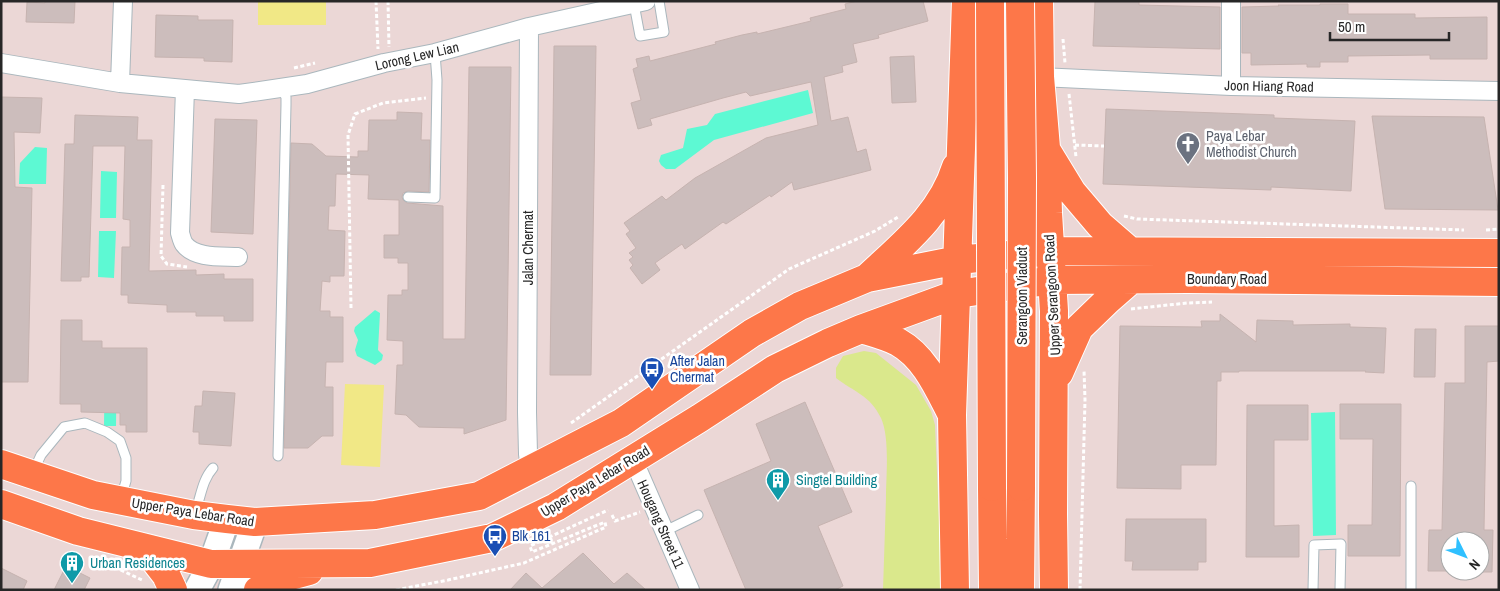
<svg xmlns="http://www.w3.org/2000/svg" width="1500" height="591" viewBox="0 0 1500 591" font-family="'Archivo Narrow',sans-serif">
	<rect width="100%" height="100%" fill="#ebd7d6"/>
	<path fill="#dae88c" d="M864,351L876,353L916,385L931,411L935,425L942,590H883C884,559 885,529 886,498C886,476 890,438 881,418C870,395 854,392 836,378V368L843,356Z"/>
	<path fill="#f1e886" d="M258,1H326V25H258Z
		M345,384L384,385L380,467L341,465Z"/>
	<path fill="#5df9d3" d="M808,90L813,113L714,140L675,169H666L661,165L659,161L661,155L683,148L687,129L707,125L715,114Z
		M35,147L47,148L46,184H19L20,163Z
		M101,171L117,172L116,218H100Z
		M99,231H116L114,278L98,277Z
		M375,310L380,313L378,350L383,355L382,360L375,365L357,356L355,350L358,340L354,331L355,327Z
		M105,349H117L116,426H104Z
		M1335,412L1336,535L1313,536L1311,413Z"/>
	<path fill="#ccbdbc" stroke="#c6b3b0" d="M45,1H75L74,23L26,22L27,2L45,3Z
		M857,1H923L928,21L878,35L879,38L853,44L857,62L842,66L843,72L824,77L831,121L848,117L857,152L866,149L871,170L794,190L792,182L771,197L770,195L726,224L723,222L685,249L682,244L655,263L660,270L642,284L630,268L633,265L629,260L633,257L629,253L636,248L626,234L630,231L624,223L662,196L666,200L695,178L766,138L818,125L811,82L750,96L746,92L723,98L650,119L652,125L638,129L631,103L641,100L633,69L638,67L636,59L649,56L650,61L716,44L715,42L742,35L757,32V34L811,21L810,18L846,9L845,4Z
		M1095,1H1139V5L1220,7V49L1093,46Z
		M1320,4H1348V14H1415V18L1487,17V59H1430V55L1348,56V62H1320V67H1307V64L1251,65V53H1242V7L1279,6L1278,5H1320Z
		M156,15L198,16V20H233L232,62L204,61V58L155,57Z
		M554,46H596L591,375H550Z
		M914,56L916,102L892,103L890,57Z
		M469,67H511L506,420L464,434V428L419,427L406,415L395,414L397,365H403V341L387,340L388,295H402V290H408V263H398V258H384V235H399V200L368,199L369,175L336,174L335,206H329L328,230L345,231L344,276H330V282L322,281L320,311H330V317H343V362H326L325,387H333V436H322L308,448H284L291,143L312,144L326,156L358,157V151H368L369,120H397V112L422,113L421,140H430L429,192L408,191L403,193L402,197L403,200L407,203L443,206V339H465Z
		M1,97L42,98L40,133L14,132L15,187L32,188L28,382H1Z
		M1106,109L1274,115V118L1355,121L1351,191L1271,187V190L1103,184Z
		M75,115L138,117L137,140H152L149,271L196,270V275L224,274V279H253V321H224V316H196V312H167V305L128,303V295H121L122,247H130V220L123,219L125,146H93L89,277H81V281H61L65,144H74Z
		M1372,116L1484,117L1498,210L1385,209Z
		M215,119L257,120L253,234L211,232Z
		M1220,314L1256,342L1257,320L1293,321V325L1350,324V327L1386,328L1384,373L1365,372L1366,371H1239V372H1221V381H1217L1216,465H1181V489L1117,488L1120,326L1202,327L1201,321H1220Z
		M61,320H82V341H102V348H147V432H126V425H120V413L81,412V404H60Z
		M1465,326H1499V361L1487,362L1484,530H1493L1492,572H1480V541H1450V571H1428L1429,530H1442L1445,383H1465Z
		M1415,329H1436L1435,377H1414Z
		M203,391L235,393L231,446L199,444V432H193L195,406H202Z
		M805,402L852,512L818,526L843,586L835,590H746L704,490L771,461L756,424Z
		M1340,404H1401L1400,556H1348V525H1372L1373,439H1340Z
		M1247,405H1308V440H1274V526L1299,525V557H1246Z
		M1126,519H1206V562H1198V570H1132L1133,561H1125Z
		M583,553L614,584L627,573L646,590H510L526,573L542,588Z
		M66,566L90,578L84,590H54Z
		M1,568L27,581L23,590H1Z"/>
	<g fill="none" stroke-linecap="round" stroke-linejoin="round">
		<g stroke="#aab7bd" stroke-width="11">
			<path id="lane" d="M634,4L640,36L664,32L659,1
				M408,197L435,198L437,80L435,53
				M278,456L286,105V97L280,87
				M33,472L41,455L64,427L85,423L107,432L120,441L126,458V481L121,498
				M1411,486V590
				M195,512C201,497 202,480 213,468
				M665,531L698,515
				M1313,590L1314,545L1341,544L1340,590"/>
		</g>
		<g stroke="#aab7bd" stroke-width="20">
			<path id="street" d="M1231,1V86
				M529,27L527,412L528,454L530,469
				M1,63L120,83L239,94L307,84L384,63L435,53L529,27L646,1
				M1040,77L1231,86L1499,91
				M120,83L123,1
				M185,89L180,233C181,236 182,241 184,244C195,259 223,256 238,257
				M633,459L690,590"/>
		</g>
		<g stroke="#aab7bd" stroke-width="28">
			<path id="secondary" d="M197,590L211,564L227,519
				M231,590L255,522"/>
		</g>
		<g stroke="#fff" stroke-width="30">
			<path id="primary" d="M1039,1L1040,77L1046,148L1048,213L1054,311L1053,514L1054,590
				M1047,151L1072,192L1100,225L1130,251
				M867,278C903,244 941,215 956,167
				M861,329C874,333 886,336 898,342C925,357 938,388 951,413
				M1059,373L1079,328L1108,300L1132,279
				M1,464L93,495L194,515L227,519L255,522L375,515L479,496L621,423L752,333L800,306L867,278L958,260L1050,251L1499,253
				M992,487L993,590
				M1,504L78,531L211,564L370,563L492,538L556,507L700,418L775,369L828,343L861,329L957,294L1053,280L1187,279L1499,282
				M145,548L166,575L173,590
				M258,590L283,578L309,571
				M955,590L952,415L966,1
				M1020,590L1021,487"/>
		</g>
		<path stroke="#fff" stroke-width="3" stroke-dasharray="4 2.5" stroke-linecap="butt" d="M376,1L378,49
			M388,1L389,47
			M1063,39L1065,63
			M294,68L315,63
			M1069,94L1076,157
			M1075,145L1104,146
			M163,185L161,256L167,264L187,267
			M1124,216L1137,219L1464,230
			M1486,230L1499,229
			M351,308L348,135L355,114L383,103L426,98
			M1131,309L1187,303L1212,302
			M571,423L789,269L875,231L898,217
			M612,515L615,521L640,512
			M97,559L142,580
			M396,590L448,580L524,563L606,527L605,522L532,552L530,546L608,510
			M1080,590L1085,400L1084,370"/>
		<use href="#lane" stroke="#fff" stroke-width="9"/>
		<use href="#street" stroke="#fff" stroke-width="18"/>
		<use href="#secondary" stroke="#fff" stroke-width="25"/>
		<use href="#primary" stroke="#fd7749" stroke-width="28"/>
		<g stroke="#fff" stroke-width="30" stroke-linecap="butt">
			<path id="primary-bridge" d="M990,1L992,487
				M1020,1L1022,178L1021,487"/>
		</g>
		<use href="#primary-bridge" stroke="#fd7749" stroke-width="28"/>
	</g>
	<defs>
		<g id="church-pin" transform="scale(1.25)"><path d="M0 17L-7.5 6A9.5 9.5 0 1 1 7.5 6Z" fill="#6b7280" stroke="#fff"/><path d="M-1.2-6h2.4v3.5h3.3v2.4h-3.3V6h-2.4V-.1h-3.3v-2.4h3.3Z" fill="#fff"/></g>
		<g id="bus-pin" transform="scale(1.25)"><path d="M0 17L-7.5 6A9.5 9.5 0 1 1 7.5 6Z" fill="#1a4fb4" stroke="#fff"/><path d="M-5-6H5V4H4V6H2V4H-2V6H-4V4H-5ZM-3.5-4V0h7V-4ZM-3.5 1.2v1.5H-2V1.2ZM2 1.2v1.5H3.5V1.2Z" fill="#fff"/></g>
		<g id="building-pin" transform="scale(1.25)"><path d="M0 17L-7.5 6A9.5 9.5 0 1 1 7.5 6Z" fill="#0f9aa8" stroke="#fff"/><path d="M-4-6H4V6H1V3H-1V6H-4ZM-2.5-4.3h1.7v1.8h-1.7ZM.8-4.3h1.7v1.8H.8ZM-2.5-1h1.7V.8h-1.7ZM.8-1h1.7V.8H.8Z" fill="#fff"/></g>
	</defs>
	<g fill-rule="evenodd">
		<use href="#church-pin" x="1188" y="144"/>
		<use href="#bus-pin" x="652" y="369"/>
		<use href="#building-pin" x="778" y="480"/>
		<use href="#bus-pin" x="495" y="536"/>
		<use href="#building-pin" x="72" y="563"/>
	</g>
	<g text-anchor="middle" stroke-width="5" stroke-linejoin="round" paint-order="stroke">
		<g font-size="14" fill="#272727" stroke="#fff">
			<text transform="translate(417 56) rotate(-13)" y="5">Lorong Lew Lian</text>
			<text transform="translate(1269 86) rotate(1)" y="5">Joon Hiang Road</text>
			<text transform="translate(528 248) rotate(-90)" y="5">Jalan Chermat</text>
			<text x="1227" y="284">Boundary Road</text>
			<text transform="translate(1052 295) rotate(-93)" y="5">Upper Serangoon Road</text>
			<text transform="translate(1022 296) rotate(-90)" y="5">Serangoon Viaduct</text>
			<text transform="translate(595 481) rotate(-31)" y="5">Upper Paya Lebar Road</text>
			<text transform="translate(193 512) rotate(9)" y="5">Upper Paya Lebar Road</text>
			<text transform="translate(661 524) rotate(66)" y="5">Hougang Street 11</text>
		</g>
		<g font-size="14" fill="#5b616d" stroke="#fff" text-anchor="start">
			<text x="1206" y="141">Paya Lebar<tspan x="1206" dy="16">Methodist Church</tspan></text>
		</g>
		<g font-size="14" fill="#164399" stroke="#fff" text-anchor="start">
			<text x="670" y="366">After Jalan<tspan x="670" dy="16">Chermat</tspan></text>
			<text x="512" y="541">Blk 161</text>
		</g>
		<g font-size="14" fill="#0d838f" stroke="#fff" text-anchor="start">
			<text x="796" y="485">Singtel Building</text>
			<text x="90" y="568">Urban Residences</text>
		</g>
	</g>
	<rect width="1500" height="591" fill="none" stroke="#272727" stroke-width="5"/>
	<g transform="translate(1465 556) rotate(132)"><circle r="24" fill="#ffffff" stroke="#a9a9a9"/>
	<path d="M0-4L9 19L0 12L-9 19Z" fill="#2fc0ff"/>
	<text y="-8" font-size="14" font-weight="bold" text-anchor="middle" fill="#272727">N</text>
	</g>
	<path d="M1330 32v8h119v-8" fill="none" stroke="#272727" stroke-width="2.5"/>
	<text x="1338" y="32" font-size="15" fill="#272727" stroke="#ffffff" stroke-width="4" paint-order="stroke">50 m</text>
</svg>
